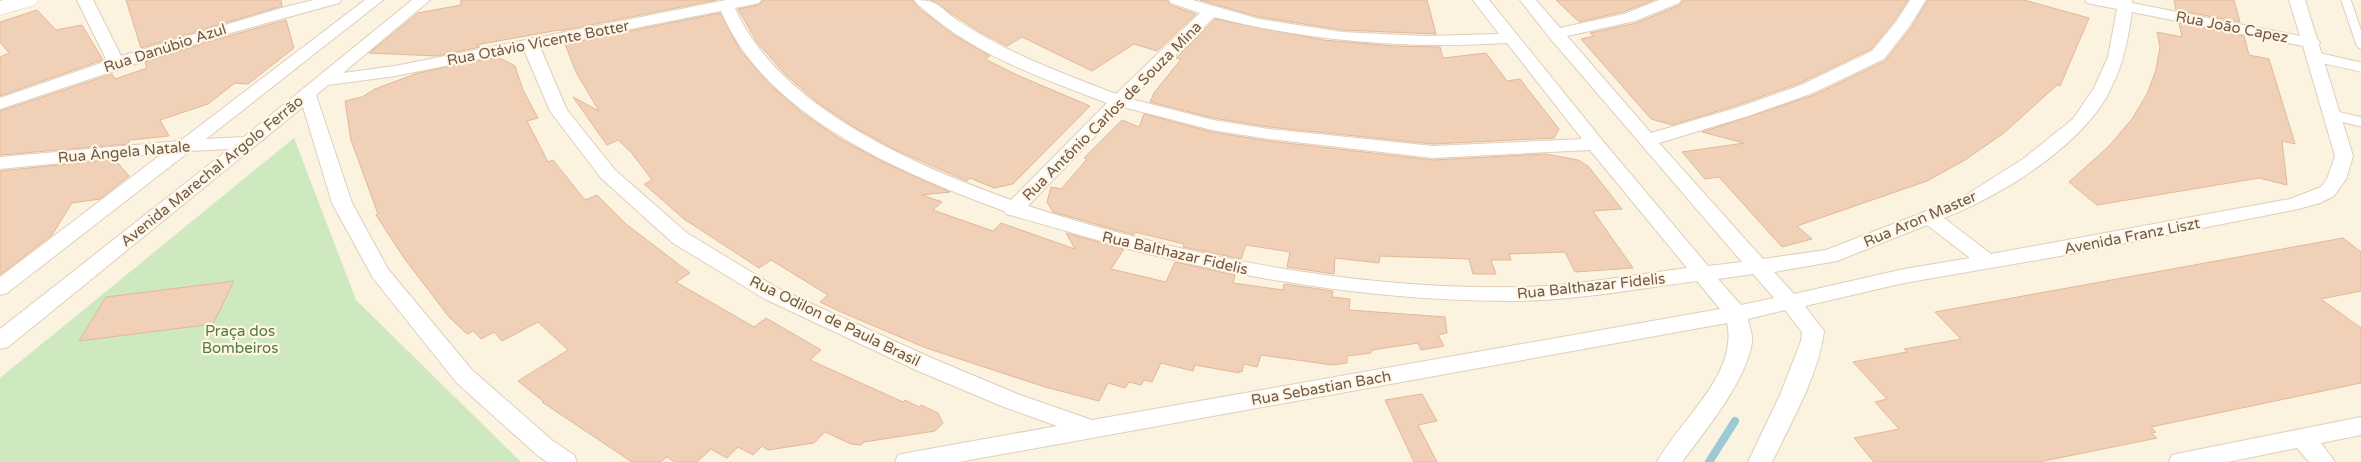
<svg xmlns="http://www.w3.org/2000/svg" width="2361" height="462" viewBox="0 0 2361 462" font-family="'Varela Round',sans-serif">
	<rect width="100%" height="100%" fill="#fbf2df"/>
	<path fill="#cee8bf" d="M294,138L356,300L521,462H0V378Z"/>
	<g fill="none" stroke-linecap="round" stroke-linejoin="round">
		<path stroke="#9bcad5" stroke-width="8" d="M1709,462L1735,421"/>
	</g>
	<path fill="#f0d0b7" stroke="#e2b898" d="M126,0H281L282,6L141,48Z
		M461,0H716L560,31L559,30L476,45L480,47L437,56L369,53L418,13L461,5Z
		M763,0H912L920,9L952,34L990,56L985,59L1017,75L1090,106L1013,184L994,188L970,178L967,181L894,149L854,127L817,102L785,74L757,42L738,9L759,5Z
		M931,0H1167L1170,5L1196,14L1157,51L1134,44L1092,71L1022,37L1007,46L980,32Z
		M1200,0H1427L1436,34L1342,30L1259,17Z
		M1556,0H1654L1623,12L1579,22Z
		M1683,0H1908L1894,21L1871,49L1800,83L1735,106L1672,125L1651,119L1581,39L1594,36L1590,33L1636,23L1680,5Z
		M1928,0H2024L2089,18L2060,86L2057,85L2004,133L1965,160L1927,181L1797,226L1812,239L1782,247L1719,177L1705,179L1682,152L1744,143L1702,132L1814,95L1885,61L1911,28Z
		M2174,0H2234L2240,22L2176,10Z
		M37,10L56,30L82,25L103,60L0,96V57L9,53L0,42V22Z
		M720,13L740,50L768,83L802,113L840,139L881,161L950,192L922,195L942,202L933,210L993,231L1001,223L1075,249L1066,233L1124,249L1111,269L1166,282L1175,262L1235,275L1233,283L1283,290L1284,284L1333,291L1332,297L1350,299L1349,310L1445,317L1447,333L1438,335L1444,346L1421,350L1418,343L1372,350L1371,353L1347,356V363L1332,365L1261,355L1257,367L1244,364L1242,372L1239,371V373L1195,365L1193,371L1161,363L1152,382L1144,380L1141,385L1129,382L1125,388L1108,383L1099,401L1045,387L926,348L841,312L820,302L828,295L771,260L759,268L684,219L644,184L652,180L631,152L618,140L607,145L573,97L599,111L576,72L565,44Z
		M1215,19L1323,40L1395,46L1440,47L1443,58L1486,53L1507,81L1520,79L1559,129L1554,138L1433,144L1269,127L1213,118L1150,102L1154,93L1181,59L1176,58Z
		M286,20L294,48L248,84L235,83L208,104L160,120L169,136L130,140L128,144L0,155V111L112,74L115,79L147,68L145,62L214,40Z
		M2179,23L2244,36L2249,55L2269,59L2295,144L2282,141L2287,185L2259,178L2097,205L2069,182L2109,146L2132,119L2147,94L2156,70L2160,47L2157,32L2182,37Z
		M498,57L515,66L523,90L538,118L527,121L548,162L553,160L585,200L597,195L626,224L690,273L676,282L754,327L766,318L821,350L810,360L903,402L905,400L919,407L921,405L938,413L943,423L935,431L864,442L861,445L851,444L825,432L814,443L768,450L762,446L753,455L738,447L727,458L711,449L697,462H675L667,457L660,462H632L542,402H544L518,381L568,350L538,322L502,341L494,332L481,339L473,331L467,334L449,317L404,258L376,215L378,214L351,140L345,101L362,97L375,89L418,73Z
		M1144,114L1212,132L1269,141L1433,160L1546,154L1578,160L1588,166L1622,209L1593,211L1633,268L1575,272L1565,252L1509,254L1511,260H1491L1496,274H1473L1469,259L1380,256L1379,263L1335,258L1334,274L1287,267L1290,252L1246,245L1241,259L1183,247L1184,244L1135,232L1134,235L1053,212L1047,202L1051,187L1061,189L1087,159L1084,158L1122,120L1139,127Z
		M117,159L116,161L129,176L100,199L72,203L52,235L0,275V171Z
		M2343,238L2361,252V291L2321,299L2361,328V383L2151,427L2156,432L2151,433L2157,438L2039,462H1874L1854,438L1899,429L1875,402L1887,399L1853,362L1907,352L1904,349L1961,339L1935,312Z
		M234,281L213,324L79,341L106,297Z
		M1422,394L1437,421L1418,425L1437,462H1414L1385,400Z"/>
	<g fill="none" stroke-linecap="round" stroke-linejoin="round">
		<g stroke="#dfcebc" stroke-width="11">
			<path id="lane" d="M2346,0L2361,44
				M2316,57L2361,67
				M2333,115L2361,122"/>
		</g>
		<g stroke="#dfcebc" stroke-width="2">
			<path id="street" d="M77,0H93L121,56L285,7L314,0H341L339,3L213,38L0,109V98L107,61Z
				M365,0H383L206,139L244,137L412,0H430L343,73L395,66L726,0H761L759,3L735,8C779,108 915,165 1011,200L1107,103C1047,80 985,59 934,18C928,12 919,7 914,0C942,0 939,9 960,22C1009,54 1062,73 1116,94L1200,13L1171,3L1169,0H1193L1259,19L1342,32L1426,36L1499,34L1473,0H1489L1602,140L1708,266L1742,262L1549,37L1520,0H1536L1560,28L1624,14L1659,0H1681L1679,3L1635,21L1567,36L1651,133L1736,108L1801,85L1872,51L1896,22L1910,0H1926L1909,27L1884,59L1813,93L1748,116L1659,143L1763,259L1826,250L1963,197L2023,159L2073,119L2094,88L2108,57L2117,9L2087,3L2085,0H2132V3L2300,36L2289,0H2305L2317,39L2320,43L2319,45L2353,156L2346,179L2334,196L2320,203L2298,209L2066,255L1904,283L1805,306L1824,331C1819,374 1791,423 1772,462H1748L1780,395L1801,341L1802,332L1785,310L1748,319C1749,326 1753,334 1752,342C1747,380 1705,431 1682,462H1657C1679,421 1739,374 1727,323L959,462H895L898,455L907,453L1057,426L1004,407L918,371L765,299L673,243L601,178L550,111L524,50L395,76L328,85L316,95L352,203L388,269L472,370L553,441L574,455L577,462H547L537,455L456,382L373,278L332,203L303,107L8,347L0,349V329L229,149L190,151L7,293L0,295V277L163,153L0,169V157L180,141ZM721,11C765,117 903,174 1004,211L1006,214C1052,226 1098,241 1144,253C1263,282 1387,301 1510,301C1573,301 1635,289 1697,281L1720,309L1092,420L1020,395L934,359L779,289L687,233L615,170L567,110L540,47ZM2132,12L2303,46L2335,156L2327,179L2321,187L2290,199L1991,254L1944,218C2002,195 2086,144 2112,86C2124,62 2128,38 2132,12ZM1214,17C1313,42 1405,49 1507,43L1582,139L1433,146L1269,129L1213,120L1131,99ZM1123,107L1212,130L1269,139L1433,158L1590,150L1687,268C1633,275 1580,285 1526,287C1358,291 1187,257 1028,206ZM1927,225L1970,258L1904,269L1794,294L1774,272L1837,261ZM1753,274L1774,298L1741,305L1718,279Z
				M2361,417V435L2321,443L2335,462H2309L2297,448L2228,462H2169L2172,455L2181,453Z"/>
		</g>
		<g stroke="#e4cfba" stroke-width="1">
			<path id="secondary" d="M4,0H38L35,5L0,15V1Z"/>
		</g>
		<use href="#lane" stroke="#fff" stroke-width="9"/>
		<use href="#street" fill="#fff" fill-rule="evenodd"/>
		<use href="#secondary" fill="#fff" fill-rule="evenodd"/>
	</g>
	<g text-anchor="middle" stroke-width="4.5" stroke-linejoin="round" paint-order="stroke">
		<g font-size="15" fill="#715848" stroke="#fff6e5">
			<text transform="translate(2232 27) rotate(11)" y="5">Rua João Capez</text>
			<text transform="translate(538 43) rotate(-11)" y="5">Rua Otávio Vicente Botter</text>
			<text transform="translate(165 48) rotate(-18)" y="5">Rua Danúbio Azul</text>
			<text transform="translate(1112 111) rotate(-45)" y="5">Rua Antônio Carlos de Souza Mina</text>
			<text transform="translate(124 152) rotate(-5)" y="5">Rua Ângela Natale</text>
			<text transform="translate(212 171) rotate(-39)" y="5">Avenida Marechal Argolo Ferrão</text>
			<text transform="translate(1920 219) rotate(-23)" y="5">Rua Aron Master</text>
			<text transform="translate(2132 236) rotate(-11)" y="5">Avenida Franz Liszt</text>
			<text transform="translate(1175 253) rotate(13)" y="5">Rua Balthazar Fidelis</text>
			<text transform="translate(1591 286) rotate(-6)" y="5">Rua Balthazar Fidelis</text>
			<text transform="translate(835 321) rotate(26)" y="5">Rua Odilon de Paula Brasil</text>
			<text transform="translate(1321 388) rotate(-10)" y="5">Rua Sebastian Bach</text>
		</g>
		<g font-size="15" fill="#527c42" stroke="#fff6e5">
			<text x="240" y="336">Praça dos<tspan x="240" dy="17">Bombeiros</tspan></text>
		</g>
	</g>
</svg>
